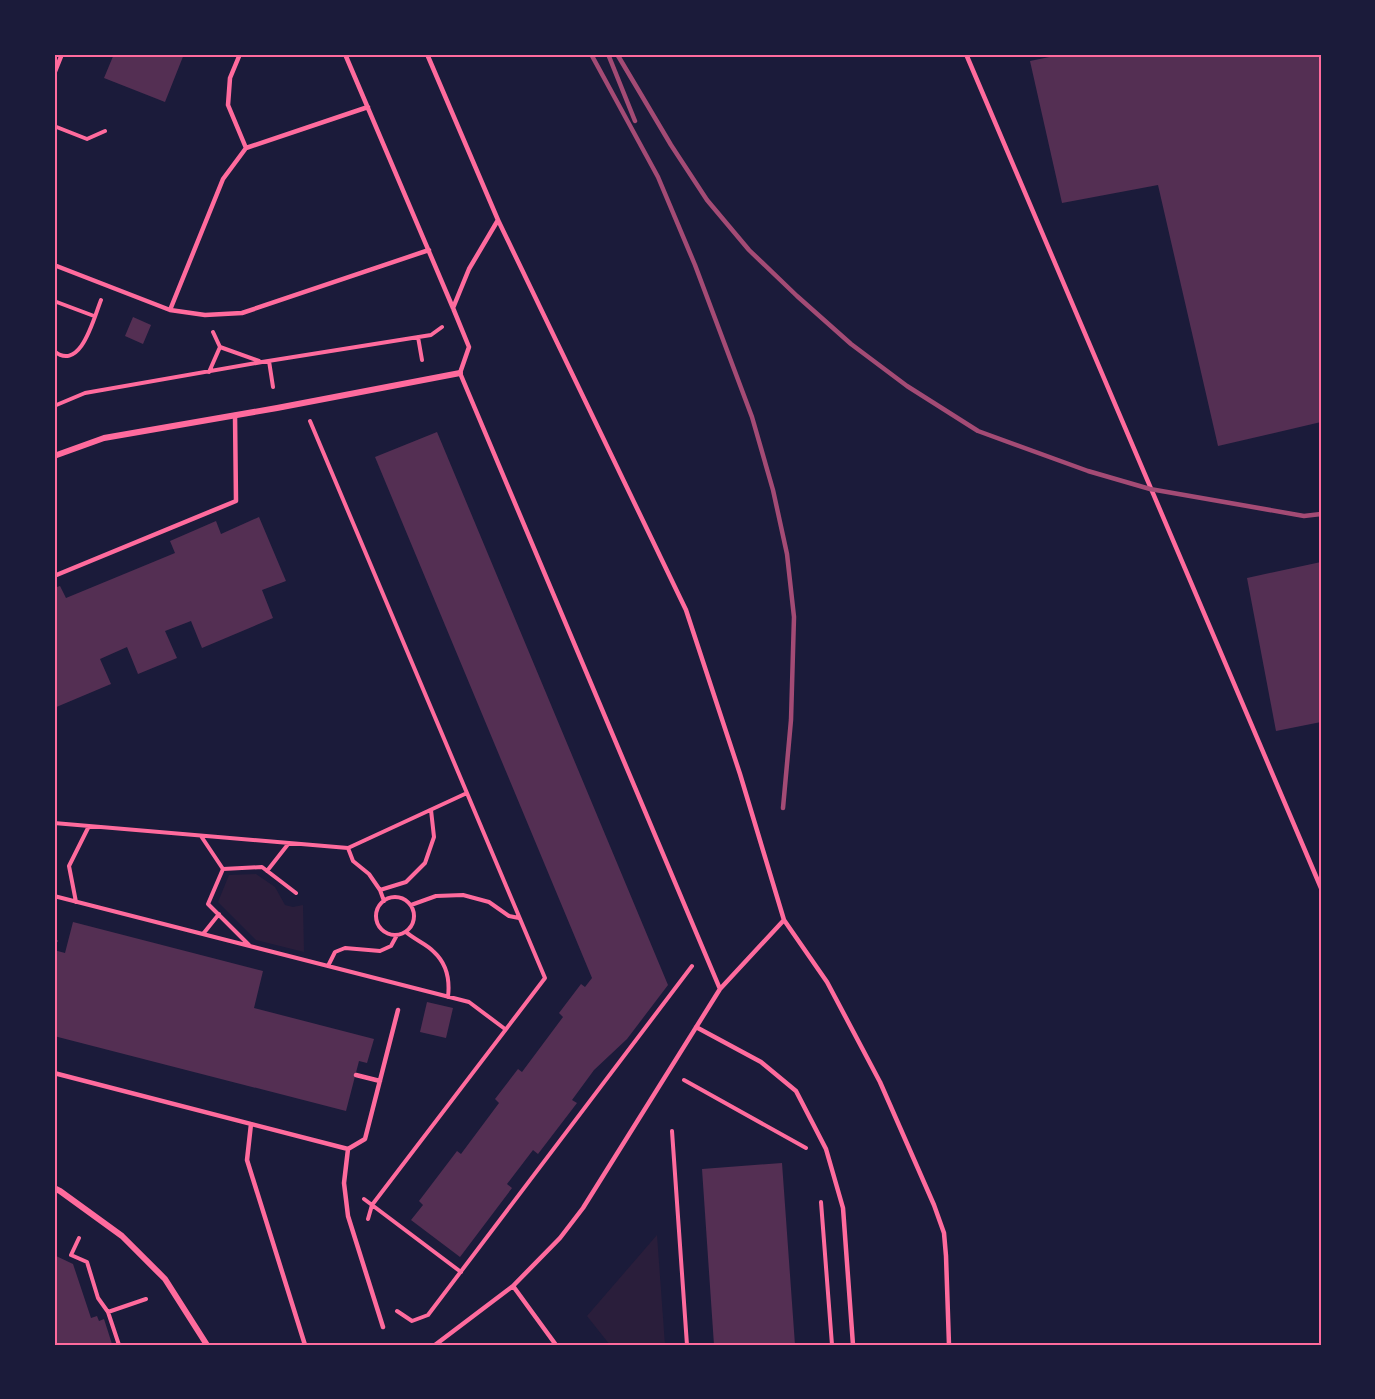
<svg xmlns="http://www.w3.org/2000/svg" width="1375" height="1399" viewBox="0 0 1375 1399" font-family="'PT Serif',serif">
	<rect width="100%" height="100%" fill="#1b1b3a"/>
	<path fill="#2a1e3b" d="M256,874L275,887L285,905L293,907L303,905L304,952L256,940L218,902L229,875Z
		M657,1235L665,1345H610L587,1316Z"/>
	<path fill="#542f53" d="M114,54H184L165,102L104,78Z
		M1064,54H1321V422L1218,446L1158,185L1062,203L1030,61Z
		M133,317L151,325L143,344L125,336Z
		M437,432L668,985L627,1039L594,1070L572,1100L577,1103L538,1154L533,1150L507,1184L512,1188L460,1257L411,1220L423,1205L419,1201L457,1151L461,1154L499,1103L495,1099L518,1069L522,1072L563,1017L559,1013L581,984L585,987L592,978L375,457Z
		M259,517L286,581L262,590L273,618L202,648L191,621L165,631L177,658L138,674L127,647L100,659L111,684L54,708V588L60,586L66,598L175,553L170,541L216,521L221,534Z
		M1321,562V722L1276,731L1247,578Z
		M73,922L263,971L254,1008L374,1039L367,1063L359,1061L346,1111L54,1036V950L65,953Z
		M427,1002L453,1008L446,1038L420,1032Z
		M782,1163L795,1345H714L702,1169Z
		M54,1255L73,1264L91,1318L97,1316L99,1321L104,1319L112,1344L54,1345Z"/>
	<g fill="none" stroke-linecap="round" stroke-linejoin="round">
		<path stroke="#ff6b9d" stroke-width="4" d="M54,126L87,139L105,131
			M54,301L94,316
			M213,332L220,347L259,361
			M418,337L422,360
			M54,351C81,373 94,317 101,300
			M269,361L273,387
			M209,372L220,347
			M54,406L85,393L262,362L431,335L442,327
			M310,421L545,978L372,1205L368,1219
			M54,823L348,848L467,793
			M201,836L223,869L262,867L296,893
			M348,848L353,861L369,874L380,890L384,901
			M223,869L208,904L249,945
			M267,871L289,843
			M380,890L406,882L425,863L434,837L431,810
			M54,896L469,1002L505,1029
			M376 916a19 19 0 1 1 38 0a19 19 0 1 1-38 0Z
			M76,902L69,866L89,826
			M411,905L436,896L463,895L489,902L509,916L519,918
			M406,932C415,940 427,944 434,952C447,964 450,980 448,997
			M203,934L219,914
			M328,966L335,952L345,948L380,951L391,946L397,935
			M684,1080L806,1148
			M672,1131L687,1345
			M364,1199L461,1272
			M821,1202L832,1345
			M79,1238L71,1255L87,1262L98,1298L108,1312L119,1345
			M397,1311L412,1321L428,1315L692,966
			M108,1312L146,1299"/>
		<path stroke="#ff6b9d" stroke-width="4.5" d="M240,54L230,78L228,105L246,148
			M345,54L453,308L469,347L460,373L720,989
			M427,54L498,220L686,610L740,774L784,920L827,982L880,1082L934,1205L944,1233L946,1256L949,1345
			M966,54L1321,888
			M54,74L62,54
			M54,265L170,310L205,315L242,313L429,250
			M453,308L469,269L498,220
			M170,310L223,179L246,148L368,107
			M54,576L236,501L235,415
			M54,940L55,941
			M696,1027L761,1062L796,1091L826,1149L843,1208L853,1345
			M54,1073L348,1149L365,1139L398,1010
			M356,1075L380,1081
			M251,1124L247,1160L305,1345
			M348,1149L344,1183L348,1216L383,1327
			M513,1286L556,1345
			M435,1345L513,1286L560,1238L583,1208L720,989L784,920"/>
		<path stroke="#ff6b9d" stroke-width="6" d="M54,456L104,438L277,408L460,373
			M54,1188L60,1191L122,1236L165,1279L207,1345"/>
		<path stroke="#a44b75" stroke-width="4.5" d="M591,54L658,177L695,265L752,417L773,490L787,554L794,617L791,720L783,808
			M608,54L635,121
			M617,54L671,145L707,200L749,250L797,296L851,344L907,386L978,431L1088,471L1150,489L1304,516L1321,514"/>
	</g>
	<rect width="1375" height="1399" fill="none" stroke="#1b1b3a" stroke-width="111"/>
	<rect x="56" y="56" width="1264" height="1288" fill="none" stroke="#ff6b9d" stroke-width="2"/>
</svg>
